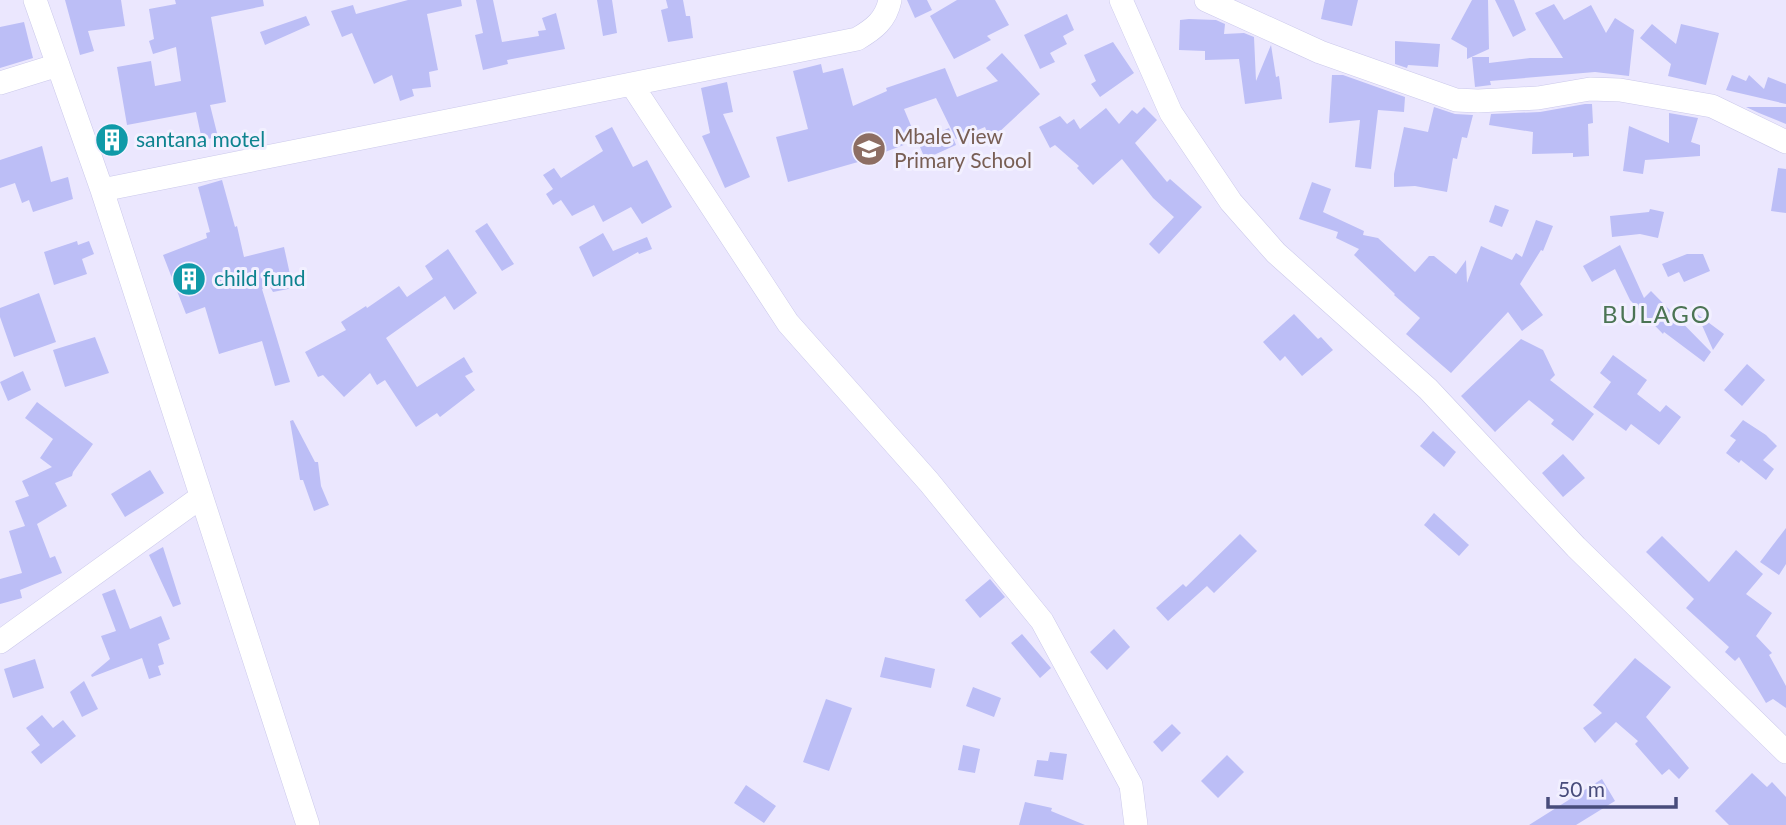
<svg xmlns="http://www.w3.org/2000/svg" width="1786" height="825" viewBox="0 0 1786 825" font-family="Lato,sans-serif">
	<rect width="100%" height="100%" fill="#ebe7fe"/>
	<path fill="#bcbef6" d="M65,0H121L125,26L88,31L94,51L80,55Z
		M175,0H263L264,6L211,17L226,102L210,105L218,137L202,140L196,112L127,125L117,67L151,61L155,86L181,81L176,47L153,54L149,41L154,39L149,9L176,4Z
		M408,0H461L462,6L427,14L438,70L429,72L431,87L412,89L414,96L400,101L392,75L374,84L352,33L342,37L331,11L353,5L356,14Z
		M476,0H493L502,42L539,36L538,31L546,30L542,18L556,13L565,49L507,60L508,64L483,70L475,35L483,33Z
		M597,0H612L617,33L603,36Z
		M666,0H683L686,16H690L693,38L668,42L661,10L668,8Z
		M907,0H927L932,10L915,18Z
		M957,0H995L1009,25L987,36L991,40L954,59L930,16Z
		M1325,0H1358L1352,26L1321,19Z
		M1472,0H1488L1489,49L1467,59V48L1451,39Z
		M1495,0H1514L1526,30L1513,37Z
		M1554,4L1564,20L1591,5L1606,33L1615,18L1634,30L1629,76L1595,72L1490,81L1491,85L1475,87L1472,57H1489V63L1530,58H1563L1535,13Z
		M1067,14L1074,30L1063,36L1067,44L1050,53L1055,62L1040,69L1024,35Z
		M306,16L310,25L265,45L260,32Z
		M1189,19L1216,20L1225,24L1224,34L1244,33L1254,37L1256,81L1271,45L1276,77L1279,76L1282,99L1245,104L1239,59L1205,60V51L1179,50L1180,20Z
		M24,22L33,58L0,68V27Z
		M1652,24L1676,44L1681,24L1719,33L1706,85L1668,76L1671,64L1640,38Z
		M1395,41L1440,44L1438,67L1408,65L1407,68L1395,64Z
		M1113,42L1134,73L1100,97L1091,84L1096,81L1084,55Z
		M1002,53L1040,94L997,134L989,137L985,127L956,139L936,98L904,109L917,140L885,152L886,154L788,182L776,137L808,129L793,71L821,64L823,73L843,68L853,106L887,91L886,88L945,68L957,97L998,81L986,68Z
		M1332,75H1343L1405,97L1404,112L1378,110L1371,169L1355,167L1360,120L1329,123Z
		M1732,75L1746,81L1749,75L1764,89L1768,77L1786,84V104L1726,90Z
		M727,82L733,112L723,114L750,177L725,188L702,136L710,133L701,88Z
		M1585,104H1592L1593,123L1588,124L1589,156L1573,157V153L1532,154L1533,132L1489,125L1491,114L1540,112Z
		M1144,107L1157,120L1135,143L1167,182L1170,179L1202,207L1159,254L1149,244L1174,217L1153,198L1122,159L1093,185L1077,168L1079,166L1055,145L1050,148L1039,127L1060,116L1067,124L1074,119L1080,129L1106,108L1119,124L1132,110L1137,114Z
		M1434,107L1455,114L1473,115L1467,138L1462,137L1457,159L1453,158L1447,192L1415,186L1394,187V174L1404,127L1428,132Z
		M1746,107H1786V124L1759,113Z
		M1669,113L1698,118L1691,142L1700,145V156L1645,160L1643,174L1623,171L1629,126L1669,143Z
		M612,127L633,167L647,160L672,207L642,224L631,207L603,222L594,205L572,216L561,200L553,205L546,194L553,189L543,175L554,168L561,178L603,151L595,136Z
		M949,128L956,145L925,159L918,142Z
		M42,146L51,182L68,177L73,199L33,212L29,200L22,203L15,183L0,188V160Z
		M1778,168L1786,169V213L1771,211Z
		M222,180L235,227L237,226L244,257L284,247L293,288L273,292L269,285L262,289L290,382L275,386L262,341L219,354L205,307L186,314L163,255L207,238L206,233L210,232L198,187Z
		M1312,182L1331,189L1323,212L1364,231L1363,235L1378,238L1415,272L1429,256H1434L1456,274L1466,260L1467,283L1481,246L1512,260L1516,253L1522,257L1536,220L1553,226L1543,251L1541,250L1520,284L1543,315L1522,331L1508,312L1451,373L1406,334L1420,318L1394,295L1395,294L1354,255L1359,249L1336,238L1338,232L1299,219Z
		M1495,205L1509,210L1502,227L1489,222Z
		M1650,209L1664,212L1658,238L1640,234L1612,237L1610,216L1649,212Z
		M487,223L514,264L502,271L475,231Z
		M603,233L613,251L647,237L652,249L639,254L638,252L593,277L579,247Z
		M77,241L78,245L89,241L94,254L82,259L87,274L54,285L44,252Z
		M1620,245L1644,298L1651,291L1711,352L1704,362L1664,332L1663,334L1630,300L1615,269L1592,282L1583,266Z
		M448,249L477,293L454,310L445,296L386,338L417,387L464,357L473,372L465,376L475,390L440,417L437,413L416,427L385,380L377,385L370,373L344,397L323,375L318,377L305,352L346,330L341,322L366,306L367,308L399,286L407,297L433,279L425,266Z
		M1687,254H1703L1710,271L1684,282L1679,272L1668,277L1662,264Z
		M39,293L56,342L14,357L0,317V308Z
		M1294,314L1318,339L1321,337L1333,350L1302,376L1285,356L1280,361L1263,342Z
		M1697,314L1724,334L1713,350Z
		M95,337L109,373L65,387L53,350Z
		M1521,339L1543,350L1555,375L1550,380L1594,414L1573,441L1551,424L1554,420L1529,400L1495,432L1461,396Z
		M1613,355L1647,380L1637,394L1660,412L1666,405L1681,417L1659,445L1631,424L1626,431L1593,407L1611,382L1600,373Z
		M1747,364L1765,380L1742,406L1724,390Z
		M23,371L31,390L8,401L0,382Z
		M37,402L93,444L73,472L72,476L55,483L67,506L37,524L50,558L55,556L62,573L20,590L22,598L0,604V579L22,573L9,531L25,526L15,501L29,496L22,481L52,467L40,458L53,439L25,418Z
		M293,420L315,462H318L321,486L329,505L314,511L303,480H300L290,421Z
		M1743,420L1766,435L1777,446L1763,460L1774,469L1766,480L1741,460L1739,463L1726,453L1736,440L1730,436Z
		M1433,431L1456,452L1444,467L1420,446Z
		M1563,454L1585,478L1563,497L1542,473Z
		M150,470L164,493L125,517L111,494Z
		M1434,513L1469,545L1459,556L1424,525Z
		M1786,528V564L1779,575L1760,562Z
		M1240,534L1257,551L1214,593L1207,586L1168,621L1156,608L1183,584L1186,587Z
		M1662,536L1709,582L1736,550L1763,574L1746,594L1772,613L1756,636L1772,653L1769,655L1786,686V708L1773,699L1766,703L1739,657L1735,661L1725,652L1729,647L1686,608L1694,599L1646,552Z
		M163,547L181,604L173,607L149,555Z
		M990,579L1005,597L980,618L965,600Z
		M115,589L130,629L161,616L170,639L158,644L164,664L158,666L161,675L149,679L142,658L92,677L91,675L110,659L101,636L116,631L102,594Z
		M1114,629L1130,647L1107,670L1090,652Z
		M1022,634L1051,668L1040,678L1011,643Z
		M885,657L935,669L931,688L880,677Z
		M1635,658L1671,687L1646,717L1689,768L1679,779L1669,769L1662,775L1635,744L1638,741L1616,722L1595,743L1583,728L1602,713L1593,705Z
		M35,659L44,688L13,698L4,669Z
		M84,681L98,709L82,717L70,692Z
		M973,687L1001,698L994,717L966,706Z
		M826,699L852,708L829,771L803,762Z
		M42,715L53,728L63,720L76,736L41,764L31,752L40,745L26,728Z
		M1172,724L1181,733L1162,752L1153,742Z
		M963,745L980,749L975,773L958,770Z
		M1050,752L1067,754L1063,780L1034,776L1037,760L1048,761Z
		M1227,755L1244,772L1218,798L1201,781Z
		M1752,773L1767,787L1772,782L1786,797V825H1729L1715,811Z
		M1602,779L1615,801L1576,825H1529Z
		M746,785L776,806L764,823L734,803Z
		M1025,802L1052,808L1051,811L1085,825H1019Z"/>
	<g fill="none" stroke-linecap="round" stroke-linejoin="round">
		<g stroke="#cbc9eb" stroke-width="24">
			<path id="minor" d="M35,0L102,190L308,825
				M1121,0L1171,113L1231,202L1276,253L1428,389L1576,547L1786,752
				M1206,0L1320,52L1456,100L1478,101L1538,98L1590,89L1620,90L1712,106L1786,142
				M0,83L58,65
				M632,85L788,323L929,482L1042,621L1131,785L1136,825
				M102,190L857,39C874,29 886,20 890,0
				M0,642L201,497"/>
		</g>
		<use href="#minor" stroke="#fff" stroke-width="23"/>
	</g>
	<defs>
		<g id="building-disc" transform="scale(1.75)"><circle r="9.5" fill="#0f9aa8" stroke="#f2f0ff"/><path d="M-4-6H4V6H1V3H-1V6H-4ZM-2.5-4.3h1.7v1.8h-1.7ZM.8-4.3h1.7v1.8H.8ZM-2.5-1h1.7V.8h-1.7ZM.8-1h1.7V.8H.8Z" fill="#fff"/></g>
		<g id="school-disc" transform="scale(1.75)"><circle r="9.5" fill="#8d6e63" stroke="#f2f0ff"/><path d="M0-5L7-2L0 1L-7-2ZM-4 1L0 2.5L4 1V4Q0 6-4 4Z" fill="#fff"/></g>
	</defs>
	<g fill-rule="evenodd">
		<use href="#building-disc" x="112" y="140"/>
		<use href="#school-disc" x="869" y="149"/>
		<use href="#building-disc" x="189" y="279"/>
	</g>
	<g text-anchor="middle" stroke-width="6" stroke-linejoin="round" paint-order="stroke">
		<g font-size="21" fill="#785e54" stroke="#f2f0ff" text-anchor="start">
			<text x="894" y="144">Mbale View<tspan x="894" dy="24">Primary School</tspan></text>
		</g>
		<g font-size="21" fill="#0d838f" stroke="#f2f0ff" text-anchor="start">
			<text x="136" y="147">santana motel</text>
			<text x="214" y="286">child fund</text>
		</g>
		<g font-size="24" letter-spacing="2" fill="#4b7454" stroke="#f2f0ff">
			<text x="1657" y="323">BULAGO</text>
		</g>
	</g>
	<path d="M1548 797v10h128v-10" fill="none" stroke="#484c7b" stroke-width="3.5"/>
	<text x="1558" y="797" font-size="21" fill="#484c7b" stroke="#f2f0ff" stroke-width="5" paint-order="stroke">50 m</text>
</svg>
